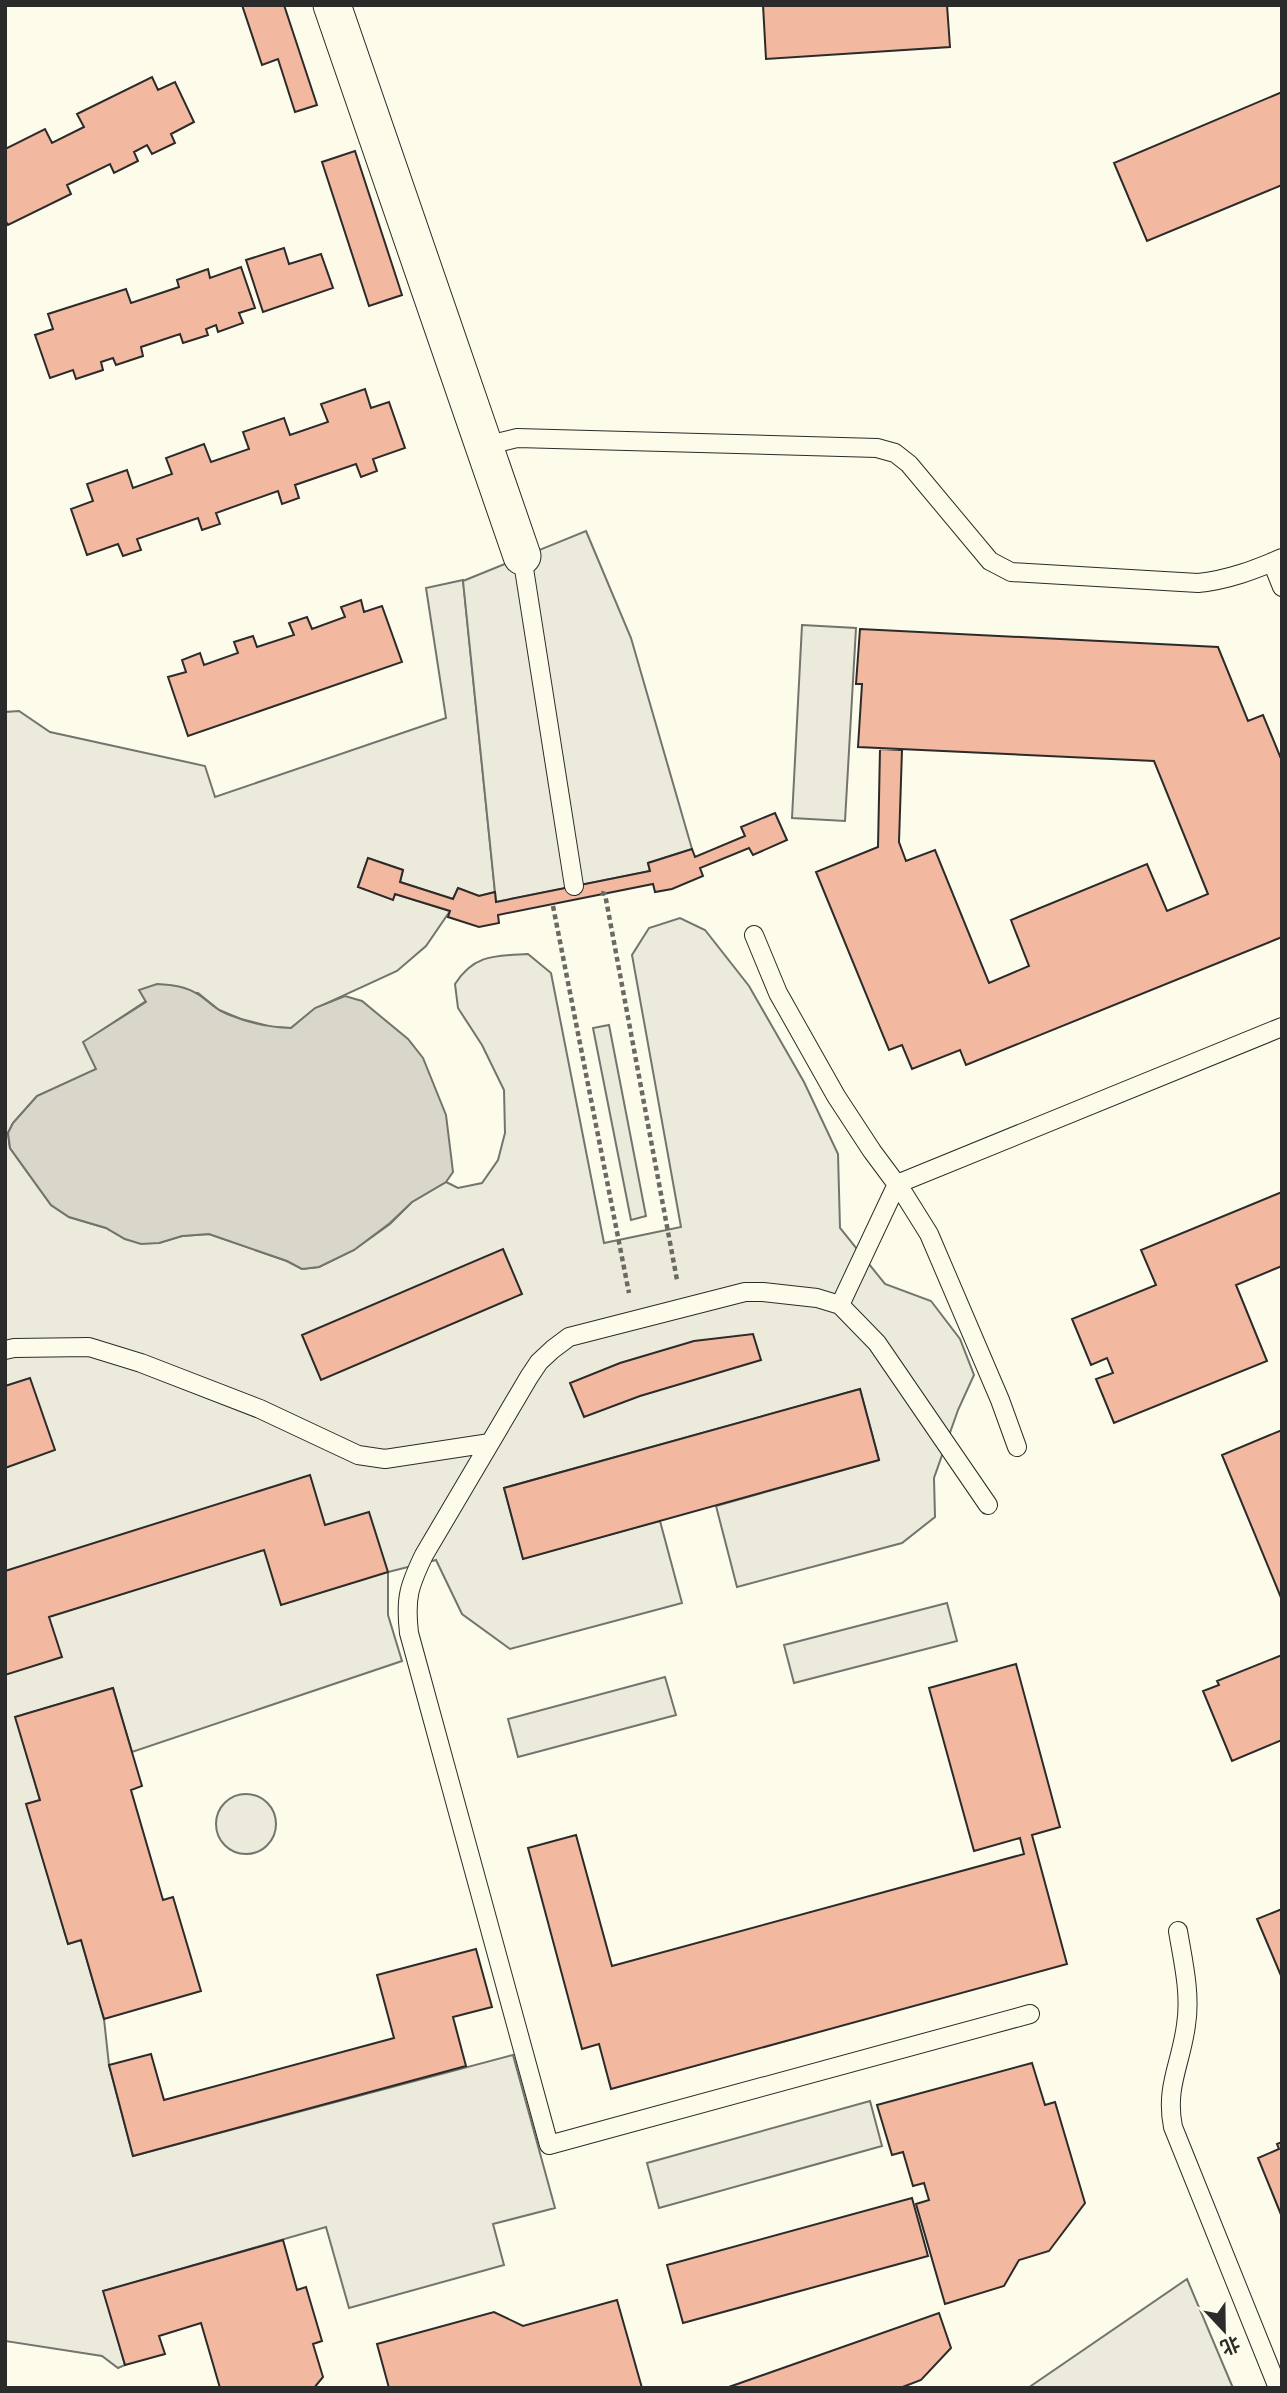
<svg xmlns="http://www.w3.org/2000/svg" width="1287" height="2393" viewBox="0 0 1287 2393" font-family="Bitter,'Noto Sans SC',serif">
	<rect width="100%" height="100%" fill="#fdfbea"/>
	<path fill="#ecebdb" stroke="#74746e" stroke-width="2" d="M463,580L495,892L479,896L458,888L453,899L400,882L403,870L368,858L358,887L393,899L395,894L450,911L426,946L397,971L316,1008L291,1028L272,1027L241,1019L219,1010L198,993L140,990L146,1001L84,1042L97,1069L37,1096L13,1123L8,1133L10,1148L51,1205L69,1217L106,1228L125,1239L159,1243L182,1236L209,1234L287,1261L302,1269L319,1267L354,1250L390,1224L412,1202L446,1182L458,1188L482,1183L498,1160L505,1133L504,1090L482,1045L458,1008L455,984C474,954 495,956 528,954L551,973L604,1243L681,1227L632,955L649,928L680,918L705,930L749,986L804,1082L838,1154L840,1228L885,1284L931,1301L960,1339L974,1375L958,1410L934,1478L935,1517L902,1543L737,1587L716,1506L879,1460L860,1389L504,1488L523,1558L660,1521L682,1603L510,1649L462,1614L436,1560L388,1572V1615L402,1661L132,1752L113,1688L16,1717L40,1800L27,1804L68,1944L81,1940L104,2019L109,2065L133,2156L513,2055L555,2208L493,2224L504,2265L349,2308L326,2227L104,2291L125,2365L118,2368L102,2356L5,2341V712L19,711L50,732L205,766L215,797L446,718L426,588Z
		M802,625L856,628L845,821L792,818Z
		M609,1025L646,1216L631,1220L593,1028Z
		M947,1603L957,1641L794,1683L784,1645Z
		M665,1677L676,1715L518,1757L508,1719Z
		M216 1824a30 30 0 1 1 60 0a30 30 0 1 1-60 0Z
		M870,2101L882,2146L659,2208L647,2163Z
		M1187,2279L1233,2388H1028Z"/>
	<path fill="#eceadb" stroke="#74746e" stroke-width="2" d="M586,531L631,638L692,849L648,863L650,871L496,902L463,581Z"/>
	<path fill="#d8d7c9" stroke="#74746e" stroke-width="2" d="M157,984C172,985 186,986 199,995C207,1000 213,1007 221,1011C243,1022 268,1027 291,1028L315,1008L345,996L362,1001L408,1039L423,1058L446,1115L453,1172L446,1182L412,1202L390,1223L354,1250L319,1267L302,1269L287,1261L209,1234L182,1236L159,1243L141,1244L125,1239L106,1228L69,1217L51,1205L10,1148L8,1133L13,1123L37,1096L96,1069L83,1042L146,1002L139,990Z"/>
	<path fill="#f2b8a0" stroke="#2b2b2b" stroke-width="2" d="M242,5H284L317,105L295,112L278,59L262,65Z
		M763,5H947L950,47L766,59Z
		M152,77L158,90L175,82L194,122L171,134L175,143L152,154L147,145L134,152L138,161L114,173L110,164L67,185L71,194L8,225L5,220V149L45,129L52,143L84,127L77,114Z
		M1282,92V185L1147,241L1114,163Z
		M355,151L402,295L369,306L322,162Z
		M284,248L289,264L321,254L333,288L263,312L246,260Z
		M241,267L255,308L239,313L243,323L218,332L216,325L206,329L208,335L183,343L180,334L141,347L143,356L116,365L113,358L101,362L103,370L76,379L73,370L50,378L35,335L53,329L48,314L126,289L131,303L179,287L177,280L208,269L210,278Z
		M365,389L371,408L389,402L405,448L373,459L377,471L361,477L356,464L295,485L299,498L282,504L278,491L216,513L220,524L202,530L198,518L137,539L141,550L123,556L118,544L87,555L71,509L93,501L87,484L127,470L133,488L172,474L166,458L204,444L211,462L249,449L243,432L284,418L290,435L328,422L321,404Z
		M361,600L364,612L382,606L402,662L188,736L168,677L186,672L182,660L200,653L204,665L238,653L234,642L253,636L257,647L294,635L289,623L307,617L312,629L345,617L341,607Z
		M860,629L1218,647L1248,721L1263,715L1282,761V937L966,1065L960,1050L912,1069L902,1045L889,1050L816,872L878,847L880,749L902,750L899,842L906,861L935,850L989,983L1029,966L1011,920L1147,864L1167,911L1208,894L1154,761L858,747L862,684H856Z
		M775,813L787,840L753,855L749,848L700,868L703,876L672,889L655,892L653,884L498,915L499,923L479,927L448,917L450,911L395,894L393,900L358,887L368,858L403,870L400,882L453,899L458,888L479,896L495,892L496,902L650,871L648,863L692,849L695,857L745,836L741,827Z
		M1282,1192V1266L1236,1285L1267,1361L1114,1423L1096,1379L1113,1373L1107,1358L1091,1365L1072,1319L1156,1285L1141,1250Z
		M503,1249L522,1294L321,1380L302,1335Z
		M753,1334L761,1360L640,1396L584,1417L570,1383L620,1363L694,1341Z
		M30,1378L55,1450L5,1468V1386Z
		M860,1389L879,1460L523,1559L504,1488Z
		M1282,1430V1600L1222,1455Z
		M310,1475L325,1525L369,1512L388,1572L281,1605L264,1550L49,1617L62,1657L5,1675V1571Z
		M1282,1655V1740L1232,1761L1203,1691L1219,1685L1217,1681Z
		M1016,1664L1060,1827L1032,1835L1067,1964L611,2089L599,2044L582,2049L528,1848L576,1835L612,1966L1024,1854L1020,1838L974,1851L929,1688Z
		M113,1688L142,1786L131,1790L163,1900L173,1897L201,1991L104,2019L81,1940L68,1944L26,1804L40,1800L15,1717Z
		M1282,1909V1978L1257,1919Z
		M476,1949L492,2007L453,2017L466,2066L133,2156L109,2065L151,2054L164,2100L394,2038L377,1975Z
		M1032,2063L1045,2105L1055,2102L1085,2203L1049,2251L1019,2260L1004,2286L945,2304L916,2204L929,2200L924,2183L913,2186L903,2152L892,2155L877,2105Z
		M1282,2142V2217L1258,2158L1279,2149L1277,2144Z
		M912,2198L928,2256L683,2323L667,2265Z
		M283,2240L297,2290L306,2287L322,2341L313,2344L323,2377L314,2388H220L201,2323L159,2336L165,2354L125,2365L103,2291Z
		M617,2300L642,2388H389L377,2344L494,2312L523,2326Z
		M939,2313L951,2348L921,2380L900,2388H726Z"/>
	<g fill="none" stroke-linecap="round" stroke-linejoin="round">
		<g stroke="#2b2b2b" stroke-width="20">
			<path id="service" d="M484,446L517,438L877,448L895,453L909,464L990,561L1011,572L1198,583C1228,580 1254,570 1282,558
				M522,556L574,886
				M1272,562L1282,587
				M754,935L778,993L836,1096L872,1151L904,1194L929,1234L1000,1400L1017,1447
				M840,1305L897,1184L1282,1027
				M5,1350L14,1348L89,1347L141,1363L260,1409L358,1455L385,1459L490,1443
				M988,1505L877,1343L840,1305L817,1298L763,1292H745L569,1337L553,1349L539,1362L529,1377L424,1555C409,1586 405,1598 409,1633L549,2145L1030,2014
				M1178,1931C1183,1961 1191,1994 1186,2025C1181,2064 1165,2087 1173,2127L1278,2388"/>
		</g>
		<g stroke="#2b2b2b" stroke-width="39">
			<path id="minor" d="M332,5L522,556"/>
		</g>
		<path stroke="#6a6964" stroke-width="4.5" stroke-dasharray="5 3.5" stroke-linecap="butt" d="M601,893L605,894L677,1280
			M553,906L629,1293"/>
		<use href="#service" stroke="#fdfbea" stroke-width="18"/>
		<use href="#minor" stroke="#fdfbea" stroke-width="37"/>
	</g>
	<rect width="1287" height="2393" fill="none" stroke="#2b2b2b" stroke-width="14"/>
	<g transform="translate(1224 2330) rotate(158)" stroke="#fdfbea" stroke-width="5" paint-order="stroke">
	<path d="M0-5L12 26L0 18L-12 26Z" fill="#2b2b2b"/>
	<text y="-10" font-size="19" font-weight="bold" text-anchor="middle" fill="#2b2b2b">北</text>
	</g>
</svg>
